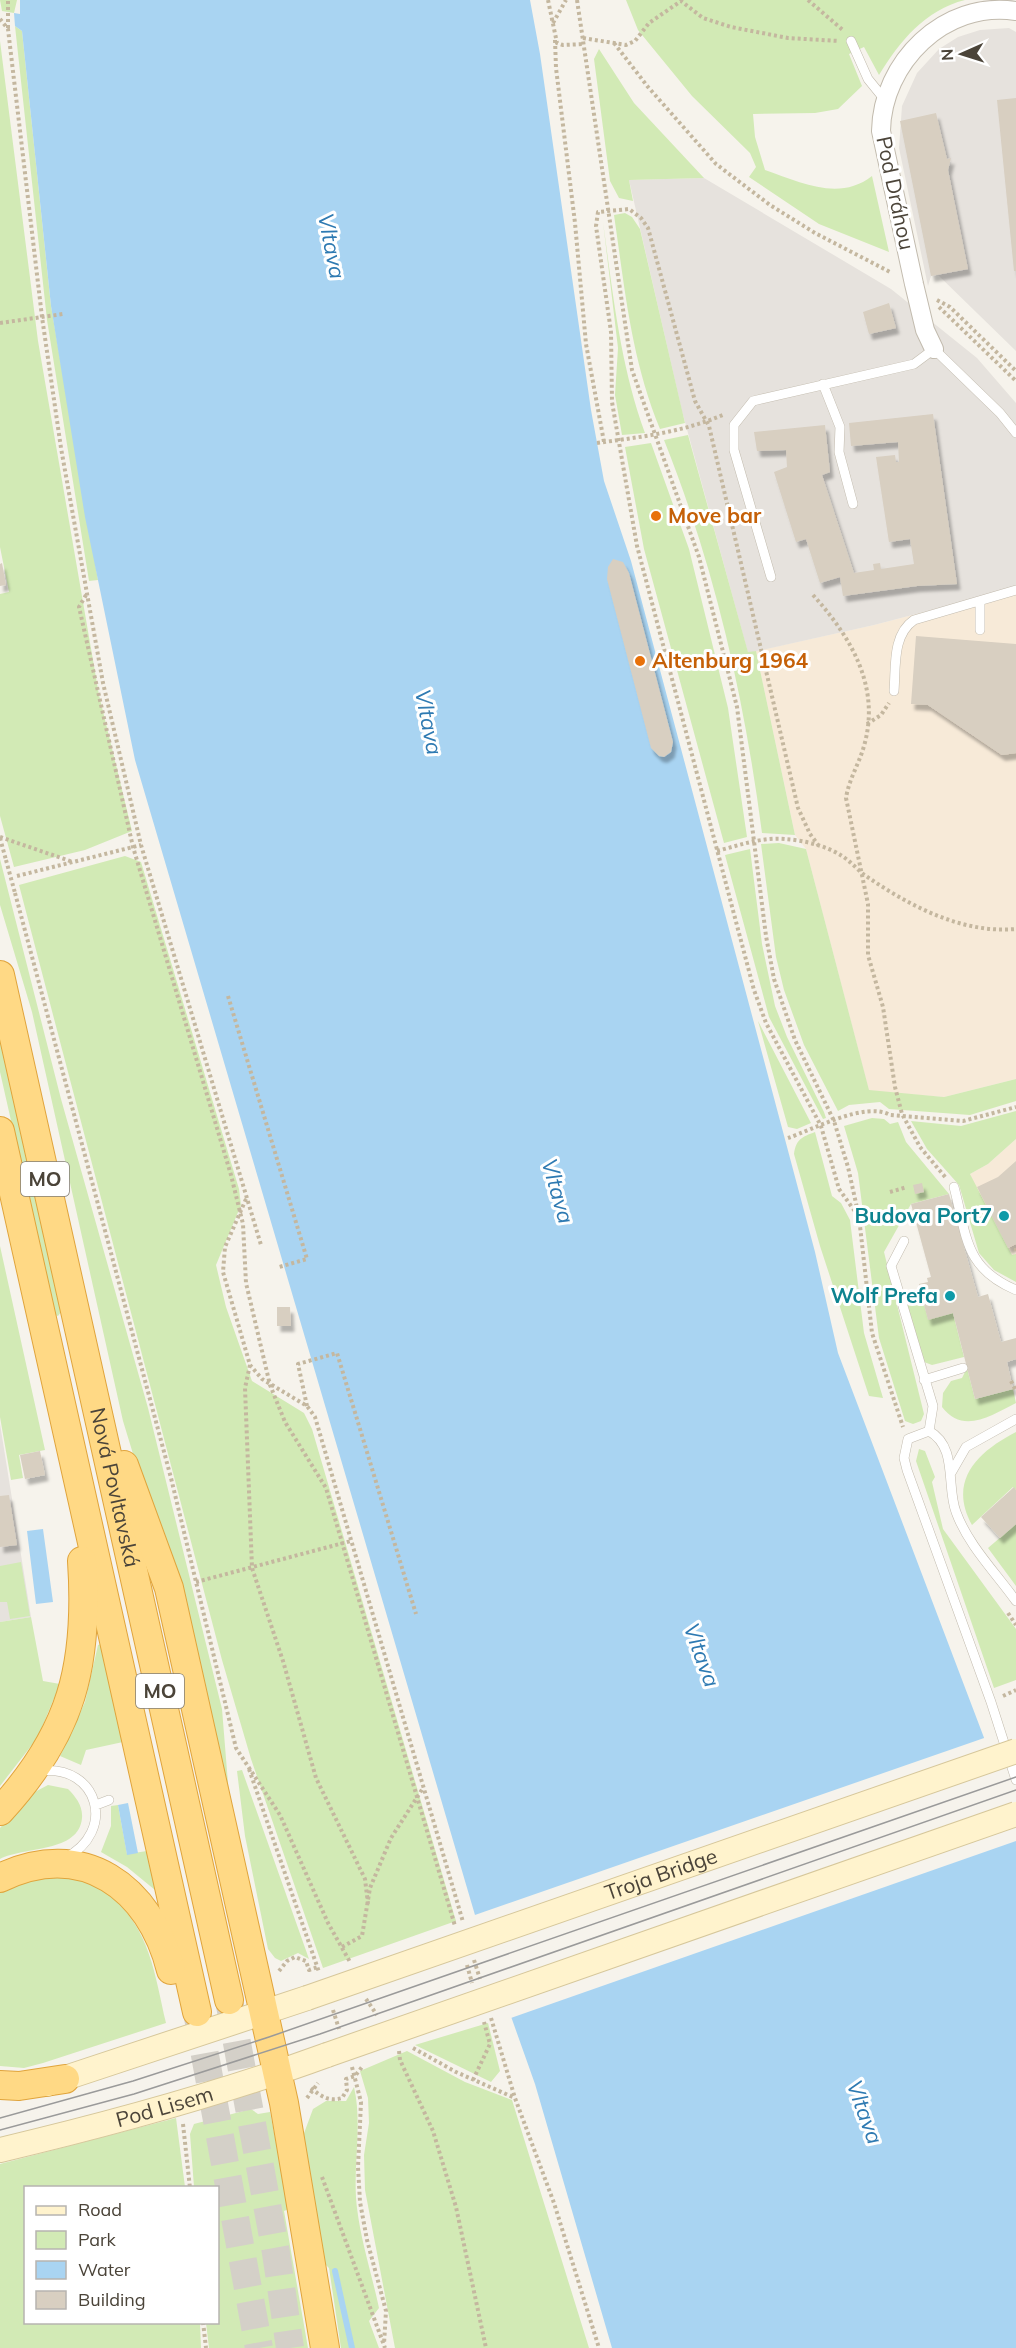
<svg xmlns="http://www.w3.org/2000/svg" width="1016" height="2348" viewBox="0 0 1016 2348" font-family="Mulish,sans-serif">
	<defs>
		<filter id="shadow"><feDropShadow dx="3.5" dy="6" stdDeviation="1.5" flood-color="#0004"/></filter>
	</defs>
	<rect width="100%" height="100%" fill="#f6f3ec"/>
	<path fill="#f7ead8" d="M1016,588V1079L944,1097L869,1091L806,849L795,835L756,651L874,625Z
		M1016,1139V1254L1003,1260L970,1174L988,1164Z"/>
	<path fill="#e6e2dd" d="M1009,28L1016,32V351L938,275L931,276L928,286L899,148L902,106L917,73L939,49L958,37L980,30Z
		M704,178L891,289L977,358L1016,403V588L874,625L748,653L682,411L629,180Z
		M0,1424L31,1617L0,1622Z"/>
	<path fill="#d2eab5" d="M0,0H17L14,13L2,11Z
		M626,0H965C925,10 900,41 879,75L864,47L849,54L862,86L838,109L815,113L753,114L755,137L765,170C800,182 839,202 872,176L889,252L819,224L749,177L756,167L750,153L692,96L638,30Z
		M15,26L22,31L51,306L98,580L89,581L47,320Z
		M0,41L38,341L99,695L132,831L85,850L14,867L0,816V594L9,592L0,547Z
		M599,49L634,103L704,178L629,180L633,201L619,198L610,181L594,59Z
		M625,213L632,217L640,229L685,423L660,429C631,358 625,290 614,215Z
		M603,222C613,294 620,364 645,433L622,435L615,395L618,348Z
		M688,435L748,652L756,651L795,835L762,833C744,696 715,568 664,440Z
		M651,443L689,549L728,708L747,837L724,843L644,549L625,447Z
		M779,843L806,849L869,1090L944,1097L1016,1079V1101L970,1115L889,1109L880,1102L849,1105L838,1111L804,1045L784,990L776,957L761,844Z
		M750,849L762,944L775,1006L787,1037L824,1112L826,1118L823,1119L769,1017L765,1002L725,855Z
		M125,856L141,862L239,1189L241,1205L216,1265L226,1307L252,1381L304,1413L312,1429L456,1921L323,1968L251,1759L222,1660L19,885Z
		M0,859L61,1099L148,1408L222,1709L231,1820L175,1563L141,1480L123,1421L32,1012L0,905Z
		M758,1021L811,1123L797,1129L788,1127Z
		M0,1033L61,1312L58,1316L55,1315L0,1072Z
		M1016,1111V1139L988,1164L970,1174L1012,1255L1016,1254V1282L994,1270L979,1253L959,1185L927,1149L911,1121L961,1126Z
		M872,1118L884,1119L890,1124L898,1122L906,1142L949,1194L911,1204L884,1252L924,1414L921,1421L913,1424L905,1421L879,1338L858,1173L844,1126Z
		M815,1132L832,1196L841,1203L850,1220L864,1333L883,1398L869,1396L820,1246L794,1154C796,1139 802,1137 815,1132Z
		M0,1246L45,1450L19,1455L23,1478L11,1480L0,1417Z
		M921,1293L928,1319L953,1313L964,1357L932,1365L924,1362L905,1297Z
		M967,1368L975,1399L1013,1389L1016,1403C992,1415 963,1435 942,1407L943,1393L951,1381L962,1378Z
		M1016,1432V1490L1013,1487L972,1525C947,1480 979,1451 1016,1432Z
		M919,1449L925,1451L935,1477L932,1482L943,1529L1016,1629V1680L994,1688L916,1461Z
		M1016,1524V1586L988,1548Z
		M21,1562L30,1616L10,1619L7,1602H0V1566Z
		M31,1617L43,1681L60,1684L38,1737L0,1786V1622Z
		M101,1644L123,1742L86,1750L81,1765L60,1756L85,1702L98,1645Z
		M242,1770L309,1959L298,1953L281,1961L275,1958L268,1949L245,1836L237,1771Z
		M48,1785L68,1789C76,1797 83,1806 82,1818C79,1853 25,1846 0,1859V1828L29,1795Z
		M118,1805L127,1854L147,1851L155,1890L127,1867L101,1852L111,1826V1806Z
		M73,1875C85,1881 99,1887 109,1895C150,1927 155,1976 166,2023L43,2063L24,2068L0,2066V1891L31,1877Z
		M488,2023L500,2071L491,2082L415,2045Z
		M407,2051L465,2082L512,2100L589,2348H395L365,2190L364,2155L369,2123L368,2098L360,2071Z
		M354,2087C363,2126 352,2167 357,2208C361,2241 372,2275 379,2308L369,2321L379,2348H341L329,2268L324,2263L303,2136L313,2109L326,2101H346Z
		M251,2109L258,2114L270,2112L289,2209L284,2211L308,2348H209L206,2323L218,2322V2188L194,2187L190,2134L194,2124Z
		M176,2118L185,2187L26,2188V2322L200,2323L201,2348H0V2164Z"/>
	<path fill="#a9d4f2" d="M20,0H530L540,54L591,410L604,481L631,561L815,1252L838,1353L1016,1822V2348H612L535,2084L475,1915L135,760L85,517L51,306L22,31L15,26L14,13L20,14Z
		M43,1529L53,1602L36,1604L27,1531Z
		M128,1803L138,1853L127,1855L118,1805Z"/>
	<path fill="#f6f3ec" d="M987,1737L1016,1814V1841L508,2019L472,1916Z"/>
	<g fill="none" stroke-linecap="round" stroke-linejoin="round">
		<path stroke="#a9d4f2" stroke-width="6" d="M335,2271L352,2348"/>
	</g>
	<path fill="#d8cfc1" filter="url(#shadow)" d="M1016,98V271H1014L997,100Z
		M936,113L947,159L951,158L948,170L968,269L931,276L900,121Z
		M889,303L896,328L869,334L863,312Z
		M933,414L957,584L917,586L843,596L840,577L820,583L806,539L796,542L774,472L787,467L786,450L757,451L754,432L825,425L830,472L822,475L854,573L874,570L873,564L880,563L881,569L914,564L910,539L889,542L876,457L895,455L896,462H899L898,442L851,446L849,423Z
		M613,559L623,562L629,573L673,742L671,752L664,757L659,756L651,748L607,579L608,567Z
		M2,563L6,585L0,586V564Z
		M916,636L1016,644V753L1002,755L928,705L911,704Z
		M1016,1161V1244L1008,1248L977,1187L998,1177Z
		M922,1183L924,1192L915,1194L913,1185Z
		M949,1194L978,1297L988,1294L1001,1342L1016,1338V1359L1007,1362L1013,1389L975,1399L953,1313L928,1320L921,1293L911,1295L910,1292L920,1289L919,1284L928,1282L927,1278L931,1277L911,1204Z
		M277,1307H290L291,1326H277Z
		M40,1451L45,1475L25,1479L20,1455Z
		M1014,1487L1016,1490V1524L1000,1538L981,1517Z
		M9,1495L17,1545L0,1547V1496Z"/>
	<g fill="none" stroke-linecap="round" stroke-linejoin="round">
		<path stroke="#d4d0c8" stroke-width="28" stroke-dasharray="28 14" stroke-linecap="butt" d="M229,2000L276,2253L290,2348
			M197,2012L259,2348"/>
		<g stroke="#c2bbae" stroke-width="10">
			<path id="service" d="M851,41L868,79L885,100
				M823,384L840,427L839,452L853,504
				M771,577L734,450V425L753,401L914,364L934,349L1000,413L1016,433
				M980,601V630
				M894,691C896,667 892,635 914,620L1016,590
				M954,1187C967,1236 964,1268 1016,1290
				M904,1241L891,1266L933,1406L929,1431
				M924,1380L963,1368
				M951,1473L966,1447L1016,1419
				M1016,1601C996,1573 968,1545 956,1512C946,1486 958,1447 929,1431L908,1439L904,1458L907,1470L991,1702L1016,1780
				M40,1771C99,1764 117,1832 65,1858
				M96,1805L109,1800"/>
		</g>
		<g stroke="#c2bbae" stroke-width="20">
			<path id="minor" d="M934,349L925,330L914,284L881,131C882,63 944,0 1016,11"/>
		</g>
		<g stroke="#d6c79b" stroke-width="26">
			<g id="secondary">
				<path d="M47,2084L307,1998"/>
				<path id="s1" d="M0,2150C110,2124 220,2094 327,2055"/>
			</g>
		</g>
		<g stroke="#e0a43c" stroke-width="30">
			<g id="trunk">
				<path id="s2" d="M0,975L229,2000"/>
				<path d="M0,1131L197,2012"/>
				<path d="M124,1465L169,1588L284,2103L325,2348"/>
				<path d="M0,1811C72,1733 89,1665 82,1561"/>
				<path d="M0,1878C83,1838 150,1887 171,1970"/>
				<path d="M0,2085L19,2086L65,2079"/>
			</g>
		</g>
		<path stroke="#c4b79f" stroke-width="4" stroke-dasharray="3 3" stroke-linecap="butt" d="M548,0L557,43L563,45L584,44
			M577,0L632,370L699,557L737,707L766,936L774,979L795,1040L834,1121L848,1167L859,1217L872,1333L903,1427
			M808,0L844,31
			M0,19L8,29L42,317L61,448L103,683L141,845L261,1245
			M553,23L566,0
			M8,28V0
			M583,38L626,45L635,41L649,23L681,1L703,18L731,27L788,38L839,41
			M555,40L556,68L575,223L586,344L604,442
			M614,43L648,87L716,164L770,205L815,233L892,273
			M937,300L950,307L1016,371
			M939,307L1016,381
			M0,323L63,314
			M597,443C641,437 684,432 725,414
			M86,595L79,607L133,847L231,1175L243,1224L246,1283L270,1385L285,1422L326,1488L455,1926
			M813,595C851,637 881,687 864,746C859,764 849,779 846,798L868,904V955L883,1007L895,1087L902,1114L920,1147L946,1178
			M867,724L881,715L889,703
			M0,837L73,862
			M0,838L6,860
			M819,846L810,834L798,808L709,426L695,401L648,228L641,218L629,209L598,212L596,226L611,332L612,402L637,546L754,990L766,1023L821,1126L839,1189L859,1217
			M717,851C740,845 762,837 785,839C803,840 827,846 842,856C850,861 856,868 863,874C908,905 961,934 1016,929
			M17,876L141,845
			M15,893L171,1478L236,1748L280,1815L328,1923L350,1962
			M228,996L307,1259L279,1267
			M788,1138C814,1129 866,1101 890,1115L963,1121L1016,1107
			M890,1192L907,1187
			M246,1199L225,1247L223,1272L250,1365L262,1379L307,1406L315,1417L463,1922
			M1016,1248V1252
			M250,1365L245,1388L252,1568L283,1661L316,1778L365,1879L368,1904
			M1011,1381L1016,1391
			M307,1406L298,1364L337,1353L416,1614
			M196,1582L351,1541
			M1008,1613L1016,1625
			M1003,1696L1016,1690
			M249,1769L319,1972
			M342,1947L362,1936L370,1888L391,1838L423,1788
			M474,1960L480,1979
			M467,1965L472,1983
			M279,1971L287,1961L295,1957L306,1961L309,1970L318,1967
			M366,1999L377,2015
			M333,2010L339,2029
			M491,2018L515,2098L554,2203L599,2348
			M413,2048L456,2072L515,2098
			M399,2051L400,2060L433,2131L456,2207L486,2348
			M352,2067L361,2102L358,2167L360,2202L367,2240L386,2311L384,2344
			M473,2080L490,2044L484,2022
			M311,2088C321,2096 328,2102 342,2098L347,2090L346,2079L355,2076L362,2067
			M307,2098L318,2083
			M183,2124L190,2188
			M322,2177L385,2348
			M203,2322L206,2348"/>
		<use href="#service" stroke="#fff" stroke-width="9"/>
		<use href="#minor" stroke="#fff" stroke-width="18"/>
		<use href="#secondary" stroke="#fff3cd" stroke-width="24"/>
		<use href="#trunk" stroke="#ffd985" stroke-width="28"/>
		<path stroke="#9a9a9a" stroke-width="1.5" d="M0,2118L133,2081L269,2037L1016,1777
			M0,2130L134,2094L320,2034L1016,1790"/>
		<g stroke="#d6c79b" stroke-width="26" stroke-linecap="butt">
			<g id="secondary-bridge">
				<path id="s3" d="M307,1998L1016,1751"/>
				<path d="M327,2055L1016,1814"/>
			</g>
		</g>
		<path stroke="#c4b79f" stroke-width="4" stroke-dasharray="3 3" stroke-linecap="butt" d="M6,860L15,893"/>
		<use href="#secondary-bridge" stroke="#fff3cd" stroke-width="24"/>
	</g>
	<g fill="#e8710a" stroke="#fff" stroke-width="2">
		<circle cx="656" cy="516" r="6"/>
		<circle cx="640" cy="661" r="6"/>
	</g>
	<g fill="#0f9aa8" stroke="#fff" stroke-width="2">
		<circle cx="1004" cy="1216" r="6"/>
		<circle cx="950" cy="1296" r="6"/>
	</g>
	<g text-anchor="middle" stroke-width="6" stroke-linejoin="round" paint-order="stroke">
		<g fill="#fff" stroke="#817c74" stroke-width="1.5">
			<rect x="21" y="1162" width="48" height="34" rx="4.5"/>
			<rect x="136" y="1674" width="48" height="34" rx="4.5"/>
		</g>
		<g font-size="20" font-weight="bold" fill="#4b4439">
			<text x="45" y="1186">MO</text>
			<text x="160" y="1698">MO</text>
		</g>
		<g font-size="21" fill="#4b4439" stroke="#fff">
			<text transform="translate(895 193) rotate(78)" y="7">Pod Dráhou</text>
			<text dy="7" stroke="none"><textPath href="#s2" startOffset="525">Nová Povltavská</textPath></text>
			<text dy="7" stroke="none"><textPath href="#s3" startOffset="375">Troja Bridge</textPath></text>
			<text dy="7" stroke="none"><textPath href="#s1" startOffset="170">Pod Lisem</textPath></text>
		</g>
		<g font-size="21" font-weight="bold" fill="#c56008" stroke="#fff" text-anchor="start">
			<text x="668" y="523">Move bar</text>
			<text x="652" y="668">Altenburg 1964</text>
		</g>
		<g font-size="21" font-weight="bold" fill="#0d838f" stroke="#fff" text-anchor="end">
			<text x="992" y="1223">Budova Port7</text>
			<text x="938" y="1303">Wolf Prefa</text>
		</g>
		<g font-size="22" font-style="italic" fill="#2e7ab2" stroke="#fff">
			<text transform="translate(332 246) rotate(79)" y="8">Vltava</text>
			<text transform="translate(429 722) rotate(79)" y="8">Vltava</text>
			<text transform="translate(558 1191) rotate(74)" y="8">Vltava</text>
			<text transform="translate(702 1655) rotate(70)" y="8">Vltava</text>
			<text transform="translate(865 2112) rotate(70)" y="8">Vltava</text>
		</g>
	</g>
	<rect x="24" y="2186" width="195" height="138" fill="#ffffff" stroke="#b7b4b0" stroke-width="1.5"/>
	<rect x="36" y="2206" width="30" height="9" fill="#fff3cd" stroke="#b7b4b0" stroke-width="1.5"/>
	<text x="78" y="2216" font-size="18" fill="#4b4439">Road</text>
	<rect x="36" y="2231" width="30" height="18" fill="#d2eab5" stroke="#b7b4b0" stroke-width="1.5"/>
	<text x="78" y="2246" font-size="18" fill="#4b4439">Park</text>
	<rect x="36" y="2261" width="30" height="18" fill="#a9d4f2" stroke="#b7b4b0" stroke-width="1.5"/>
	<text x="78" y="2276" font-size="18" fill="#4b4439">Water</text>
	<rect x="36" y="2291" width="30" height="18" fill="#d8cfc1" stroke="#b7b4b0" stroke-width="1.5"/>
	<text x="78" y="2306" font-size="18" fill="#4b4439">Building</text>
	<g transform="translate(962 54) rotate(267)" stroke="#ffffff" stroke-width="4.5" paint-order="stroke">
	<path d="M0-4.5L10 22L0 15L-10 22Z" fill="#4b4439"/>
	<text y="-9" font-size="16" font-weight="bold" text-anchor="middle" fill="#4b4439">N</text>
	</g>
</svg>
